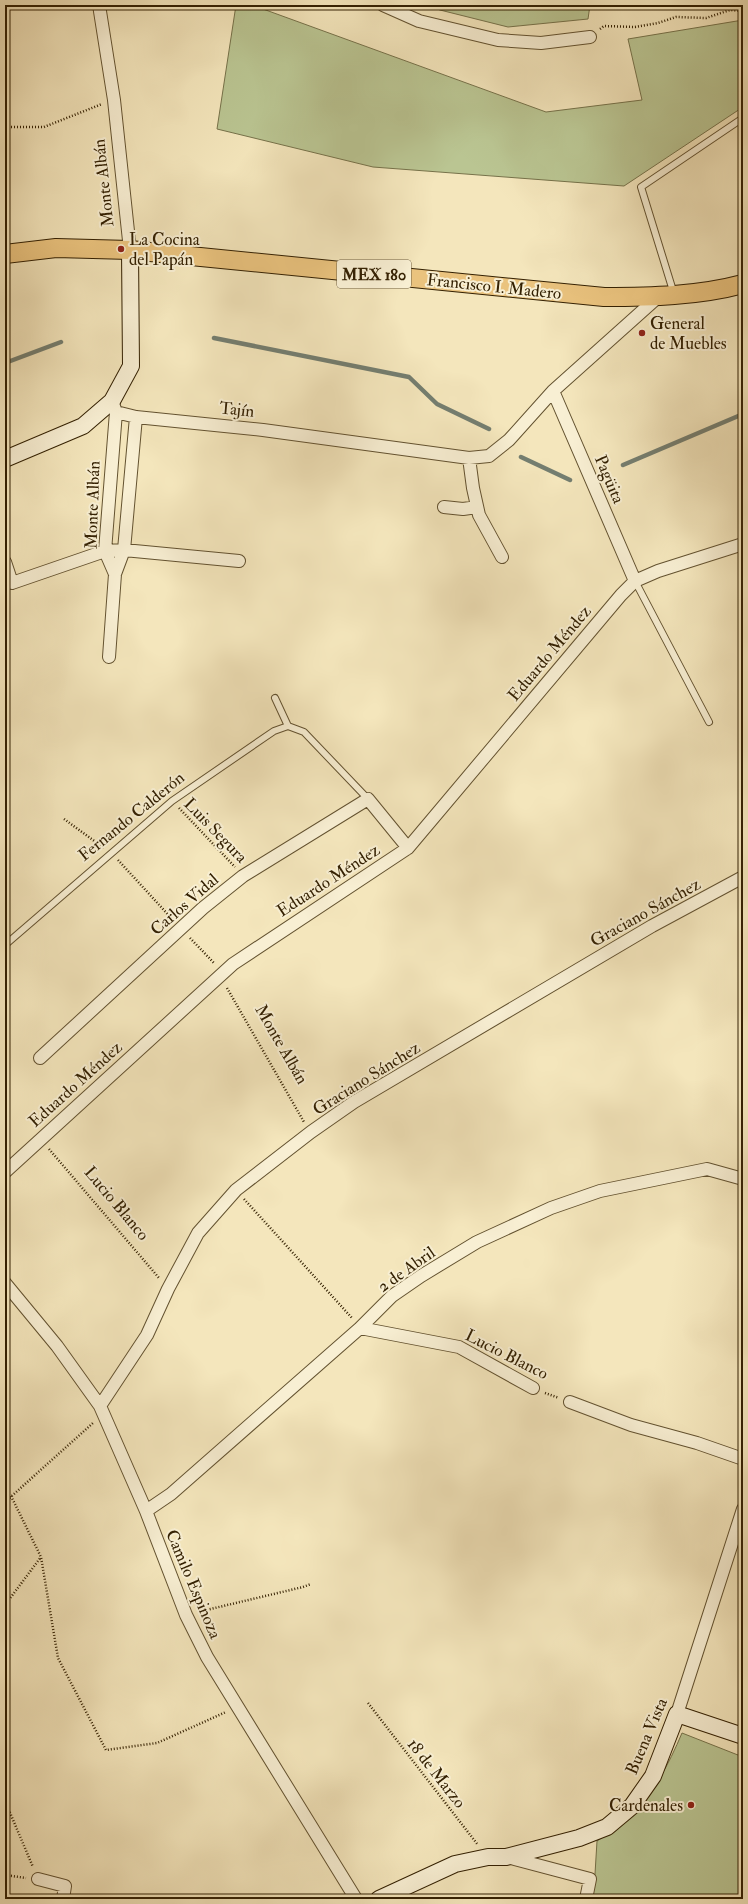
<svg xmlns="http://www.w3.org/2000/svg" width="748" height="1904" viewBox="0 0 748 1904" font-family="'IM FELL Double Pica',serif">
	<rect width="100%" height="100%" fill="#f4e6bc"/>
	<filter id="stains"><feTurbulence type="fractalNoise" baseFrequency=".005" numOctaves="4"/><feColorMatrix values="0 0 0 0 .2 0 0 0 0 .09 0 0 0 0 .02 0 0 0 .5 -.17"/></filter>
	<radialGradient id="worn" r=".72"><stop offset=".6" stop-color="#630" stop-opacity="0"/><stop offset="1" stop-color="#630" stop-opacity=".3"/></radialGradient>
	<path fill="#bac592" stroke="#76724a" d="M236,5H252L546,112L642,100L628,39L743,20V107L624,186L373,167L217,129Z
		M426,5H590L588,19L508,27L440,10Z
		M682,1733L743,1757V1899H590L595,1874L597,1841C607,1834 619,1828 628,1819C652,1796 669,1764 682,1733Z"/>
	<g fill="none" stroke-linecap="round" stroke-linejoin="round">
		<path stroke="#747e70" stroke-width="4.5" d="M214,338L409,377L437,404L489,429
			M5,363L61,342
			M521,457L570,480
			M623,465L743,414"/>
		<g stroke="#635230" stroke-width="8">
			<path id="lane" d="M674,294L641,187L743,118
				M635,581L709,722
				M275,698L288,726
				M5,945L172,801L274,731L288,726L304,732L368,799"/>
		</g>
		<g stroke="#635230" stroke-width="14">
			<path id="street" d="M99,5L114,100L130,250
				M383,5L419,21L498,40L541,43L590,37
				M553,391L635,581
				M112,401L116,412L136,417L263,430L469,458L489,456L509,440L553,391L658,297
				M469,458L473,488L479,515L502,557
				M444,507L463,509L477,507
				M5,562L12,583L105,551L124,550L239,561
				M115,574L105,551L116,412
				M109,657L115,574L124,550L136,417
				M40,1058L203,908L243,876L368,799L408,848
				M5,1172L233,964L408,848L621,595L635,581L658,571L743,544
				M5,1283L57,1346L100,1406L146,1511L186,1615L207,1657L356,1899
				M360,1328L459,1347L533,1388
				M570,1402L631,1425L697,1443L743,1459
				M100,1406L147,1335L168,1289L198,1233L236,1190L311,1132L354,1102L652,926L743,877
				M146,1511L171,1494L360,1328L392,1296L421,1276L477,1242L551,1208L600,1191L707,1169L743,1179
				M677,1714L743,1509
				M507,1857L590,1879L586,1899
				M38,1879L65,1886L63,1899"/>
		</g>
		<g stroke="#332002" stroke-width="18">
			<path id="secondary" d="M5,459L83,426L112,401L131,366L130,250
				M379,1899L455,1864L488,1857H506L579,1838L607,1827L632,1806L653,1776L677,1714L743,1736"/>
		</g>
		<g stroke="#332002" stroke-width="20">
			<path id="primary" d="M5,254L56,248L130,250L604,297C651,297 698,296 743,284"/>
		</g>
		<path stroke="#332002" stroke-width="2.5" stroke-dasharray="1 2" stroke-linecap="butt" d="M600,29L604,26L635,27L658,23L676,17L706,18L730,10L743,11
			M5,127H44L102,104
			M179,808L235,867
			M64,819L104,848
			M118,860L173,920
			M190,938L214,963
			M227,988L304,1122
			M49,1149L159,1278
			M244,1199L352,1318
			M545,1393L559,1398
			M11,1496L41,1557L58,1658L106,1750L157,1743L226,1712
			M5,1502L93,1423
			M5,1605L41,1557
			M198,1612L303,1587L311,1584
			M368,1703L478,1845
			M5,1801L33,1867
			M5,1875L26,1878"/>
		<use href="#lane" stroke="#f8efd3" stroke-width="6"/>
		<use href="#street" stroke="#f8efd3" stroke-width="12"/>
		<use href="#secondary" stroke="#f8efd3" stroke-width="16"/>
		<use href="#primary" stroke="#eac37e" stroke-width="18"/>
	</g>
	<g fill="#8f2418" stroke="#f8efd3" stroke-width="1.5">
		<circle cx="121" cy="249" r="4"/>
		<circle cx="642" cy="333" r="4"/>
		<circle cx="691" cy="1805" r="4"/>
	</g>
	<g text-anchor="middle" stroke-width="4" stroke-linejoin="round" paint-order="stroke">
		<rect fill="#f8efd3" stroke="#6e5e41" stroke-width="1" x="337" y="260" width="74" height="28" rx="3"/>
		<g font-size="16" font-weight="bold" fill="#332002">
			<text x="374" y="280">MEX 180</text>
		</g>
		<g font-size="17" fill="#332002" stroke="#f8efd3">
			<text transform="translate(103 183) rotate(-96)" y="6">Monte Albán</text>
			<text transform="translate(494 286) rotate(6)" y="6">Francisco I. Madero</text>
			<text transform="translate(237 409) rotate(6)" y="6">Tajín</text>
			<text transform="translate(610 479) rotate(67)" y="6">Pagüita</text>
			<text transform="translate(92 505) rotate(-88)" y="6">Monte Albán</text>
			<text transform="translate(549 653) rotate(-50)" y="6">Eduardo Méndez</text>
			<text transform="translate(131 816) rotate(-39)" y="6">Fernando Calderón</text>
			<text transform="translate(216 830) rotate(46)" y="6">Luis Segura</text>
			<text transform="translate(328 880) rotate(-33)" y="6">Eduardo Méndez</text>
			<text transform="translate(184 904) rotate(-41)" y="6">Carlos Vidal</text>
			<text transform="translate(645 912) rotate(-29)" y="6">Graciano Sánchez</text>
			<text transform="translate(282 1044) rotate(60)" y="6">Monte Albán</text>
			<text transform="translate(366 1078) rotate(-32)" y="6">Graciano Sánchez</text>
			<text transform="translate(75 1084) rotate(-42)" y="6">Eduardo Méndez</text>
			<text transform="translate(117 1203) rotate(50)" y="6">Lucio Blanco</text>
			<text transform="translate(406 1269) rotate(-35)" y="6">2 de Abril</text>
			<text transform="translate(507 1354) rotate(27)" y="6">Lucio Blanco</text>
			<text transform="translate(194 1584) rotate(67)" y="6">Camilo Espinoza</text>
			<text transform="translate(646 1736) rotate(-67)" y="6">Buena Vista</text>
			<text transform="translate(437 1773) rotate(52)" y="6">18 de Marzo</text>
		</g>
		<g font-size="17" fill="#332002" stroke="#f8efd3" text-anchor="start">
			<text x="129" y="245">La Cocina<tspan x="129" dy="20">del Papán</tspan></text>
			<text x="650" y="329">General<tspan x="650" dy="20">de Muebles</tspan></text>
			<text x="683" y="1811" text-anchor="end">Cardenales</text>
		</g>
	</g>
	<rect width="748" height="1904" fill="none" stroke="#f4e6bc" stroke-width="20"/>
	<rect x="6" y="6" width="736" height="1892" fill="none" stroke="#332002" stroke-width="2"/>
	<rect x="10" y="10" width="728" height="1884" fill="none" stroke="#332002"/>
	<rect width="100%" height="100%" filter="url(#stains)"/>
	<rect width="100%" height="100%" fill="url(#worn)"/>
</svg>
